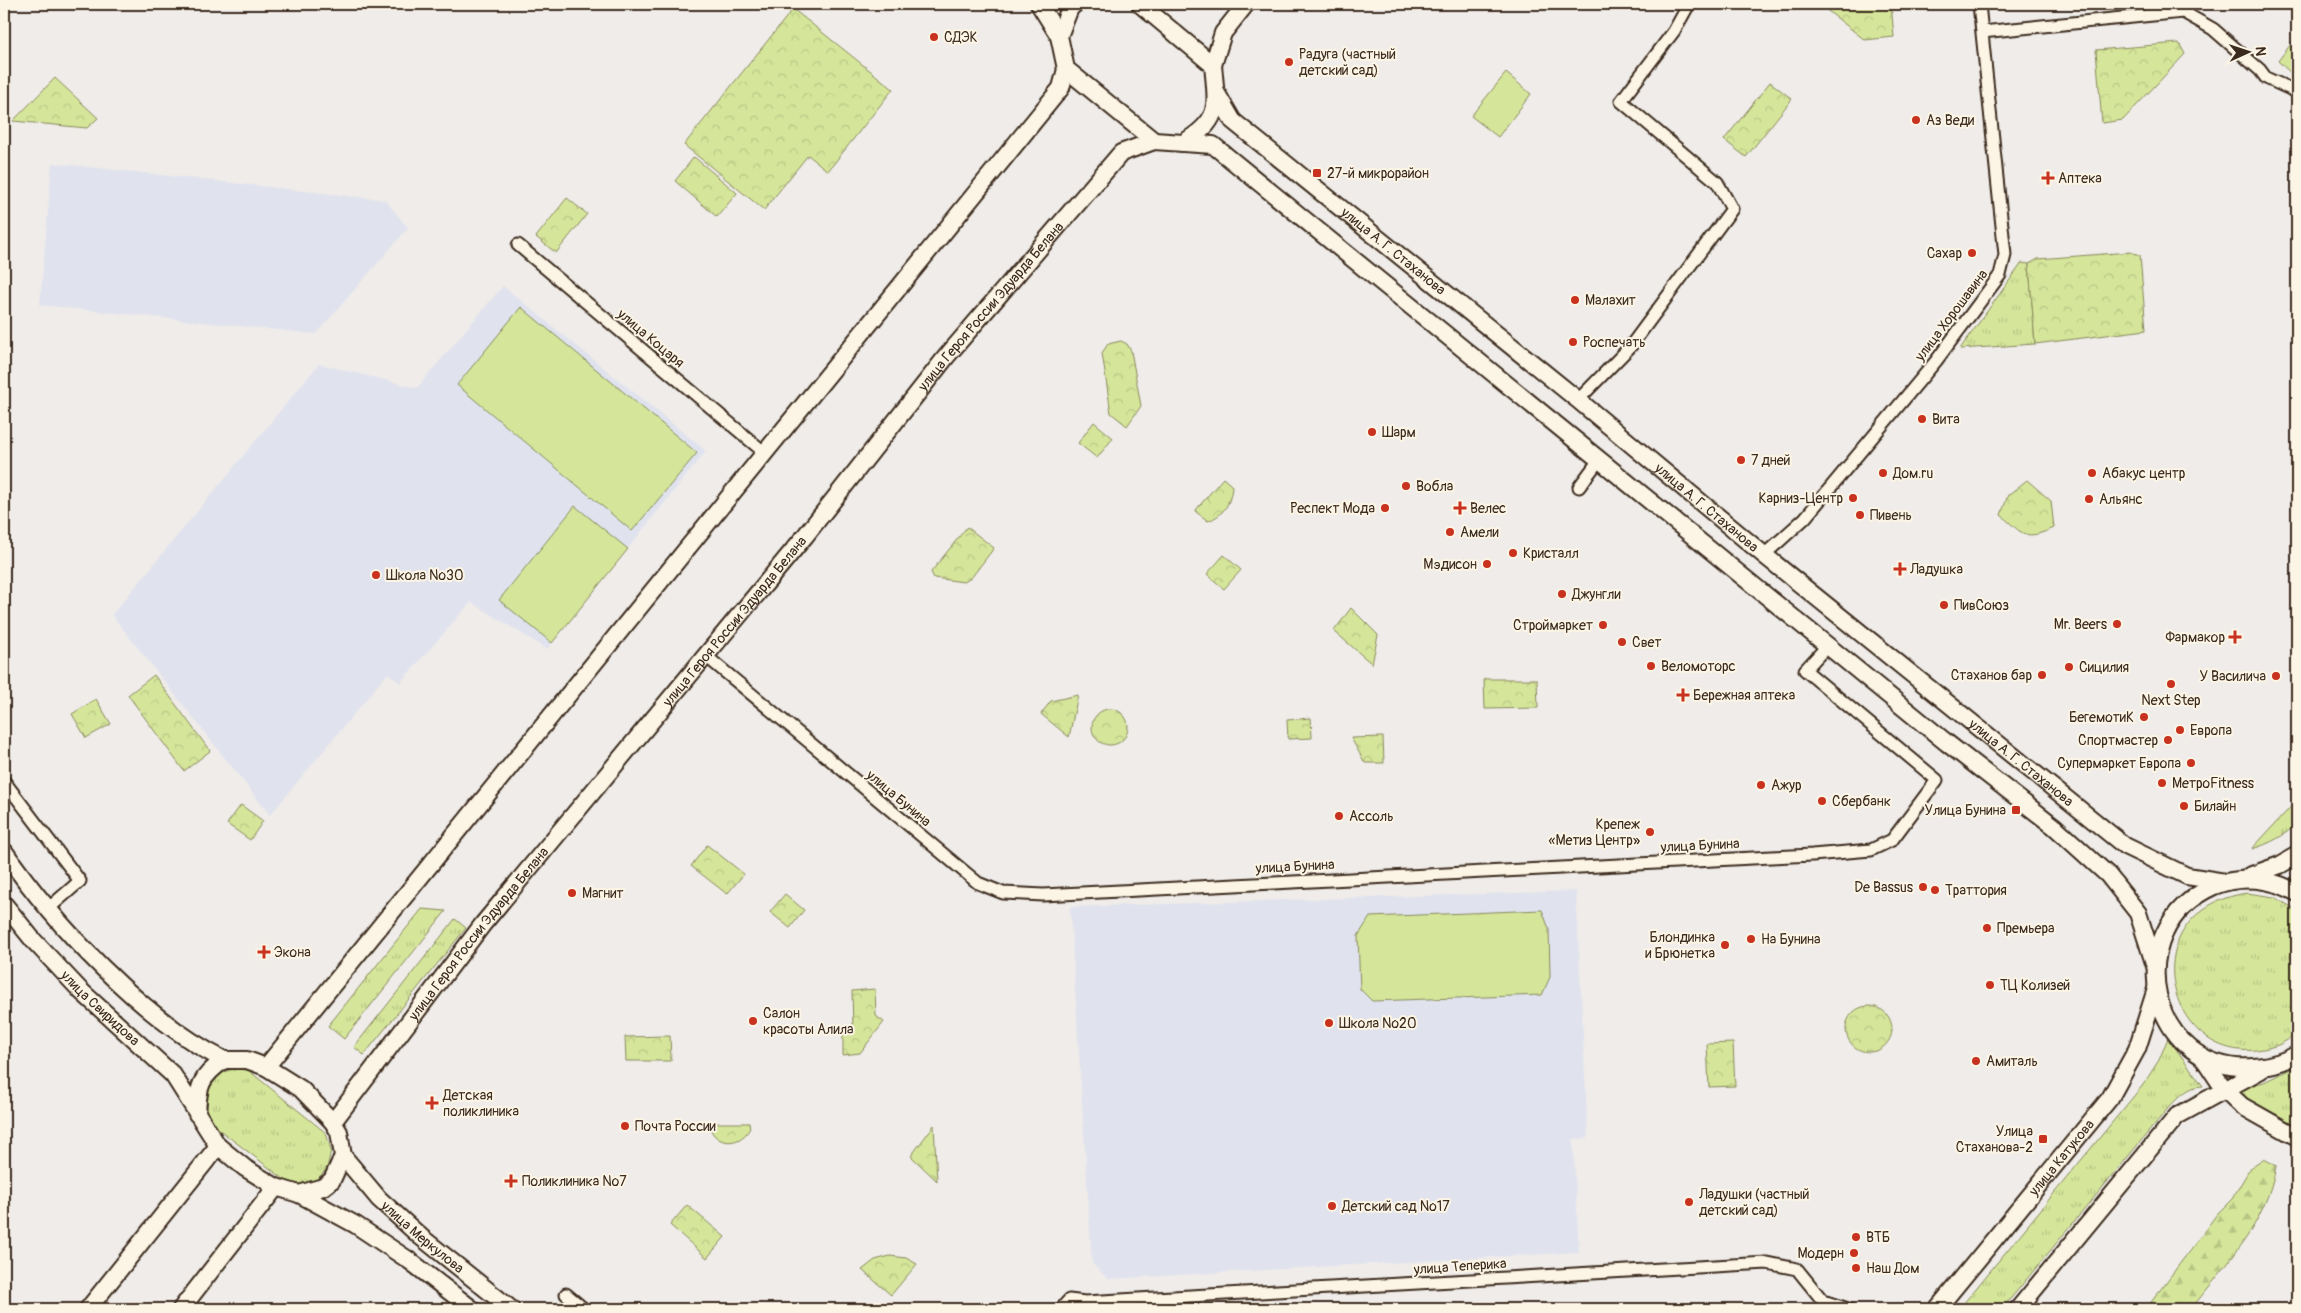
<svg xmlns="http://www.w3.org/2000/svg" width="2301" height="1313" viewBox="0 0 2301 1313" font-family="Pangolin,sans-serif">
	<defs>
		<pattern id="grass-tufts" width="24" height="20" patternUnits="userSpaceOnUse" patternTransform="scale(1.25)"><rect width="24" height="20" fill="#d5e69a"/><path d="M3 7l-1-3M5 7V3M7 7l1-3M15 17l-1-3M17 17v-4M19 17l1-3" fill="none" stroke="#b8c584"/></pattern>
		<pattern id="forest-firs" width="22" height="20" patternUnits="userSpaceOnUse" patternTransform="scale(1.25)"><rect width="22" height="20" fill="#d5e69a"/><path d="M5 1l3.5 6h-7zM16 11l3.5 6h-7z" fill="#b8c584"/></pattern>
		<pattern id="park-crowns" width="20" height="18" patternUnits="userSpaceOnUse" patternTransform="scale(1.25)"><rect width="20" height="18" fill="#d5e69a"/><path d="M2 6a3 3 0 1 1 6 0M12 15a3 3 0 1 1 6 0" fill="none" stroke="#b8c584"/></pattern>
	</defs>
	<rect width="100%" height="100%" fill="#efece9"/>
	<filter id="ink" filterUnits="userSpaceOnUse"><feTurbulence type="fractalNoise" baseFrequency=".02" numOctaves="2"/><feDisplacementMap in="SourceGraphic" scale="10" xChannelSelector="R" yChannelSelector="G"/><feConvolveMatrix kernelMatrix="1 2 1 2 8 2 1 2 1" color-interpolation-filters="sRGB"/></filter>
	<g filter="url(#ink)">
		<path fill="#e0e2ee" d="M52,163L385,200L408,228L316,334L40,305Z
			M503,286L706,451L547,649L471,602L400,683L388,673L270,815L112,615L319,364L417,388Z
			M1576,891L1588,1138L1573,1139L1579,1252L1108,1279L1092,1263L1070,907Z"/>
		<path fill="url(#grass-tufts)" stroke="#88885c" d="M2022,263L2029,264L2035,344L1960,349Z
			M2297,800V823C2285,836 2269,844 2252,849Z
			M2247,893L2274,897L2297,910V1034C2291,1037 2284,1043 2278,1045C2170,1083 2122,911 2247,893Z
			M422,909L446,911L344,1039L328,1026Z
			M455,919L466,928L364,1055L354,1047Z
			M2168,1038L2203,1086C2188,1086 2179,1097 2169,1107L2002,1309H1959L2143,1085L2159,1060Z
			M2297,1066V1127L2257,1108L2236,1089L2264,1082Z
			M232,1069L248,1070L326,1133L331,1150L327,1169L316,1180L304,1184L289,1183L213,1125L207,1109L208,1092L217,1075Z"/>
		<path fill="url(#forest-firs)" stroke="#88885c" d="M2263,1159L2276,1166C2266,1224 2226,1265 2191,1309H2146L2217,1214L2232,1199L2251,1167Z"/>
		<path fill="url(#park-crowns)" stroke="#88885c" d="M1819,4H1891L1894,37L1865,40Z
			M793,9L893,89L828,171L808,155L764,210L684,145Z
			M2297,36V79L2278,61Z
			M2179,43L2185,54L2123,120L2102,123L2096,50Z
			M55,78L98,118L87,128L13,121Z
			M1770,82L1792,99L1746,157L1724,140Z
			M694,157L737,193L717,217L675,181Z
			M567,198L587,214L556,253L536,237Z
			M2130,252L2140,255L2146,330L2035,344L2029,264L2038,259Z
			M1121,341L1127,344L1131,351L1141,406L1127,426L1111,413L1102,353L1108,344Z
			M1094,422L1113,438L1097,458L1078,443Z
			M1223,478L1232,486C1231,503 1224,515 1208,521L1195,511Z
			M2027,480L2051,501L2054,528C2024,541 2024,535 2001,515L2008,495Z
			M967,527L994,548L971,578L964,582L934,578L931,572Z
			M1224,555L1241,570L1224,589L1207,574Z
			M1351,608L1378,635L1372,664L1334,631Z
			M154,675L210,751L184,771L128,695Z
			M1484,679H1537L1538,708L1485,709Z
			M1078,695L1069,737L1041,714L1051,701Z
			M96,699L111,724L86,738L72,714Z
			M1092 727a18 18 0 1 1 36 0a18 18 0 1 1-36 0Z
			M1311,718L1312,738L1288,739L1287,720Z
			M1383,737L1384,763H1365L1351,738Z
			M241,805L263,821L250,840L227,824Z
			M707,845L744,874L727,894L691,866Z
			M785,894L804,910L790,928L770,912Z
			M875,989L876,1016L884,1022L860,1053L843,1055V1032L853,1029L852,991Z
			M1846 1029a23 23 0 1 1 46 0a23 23 0 1 1-46 0Z
			M670,1036L671,1061H626L625,1037Z
			M1733,1043L1735,1086L1709,1087L1707,1044Z
			M709,1123H749L750,1128C740,1148 712,1146 709,1123Z
			M934,1125L937,1181L911,1156Z
			M687,1205L725,1237L707,1258L670,1225Z
			M890,1256L906,1258L917,1264L891,1295L862,1270L875,1260Z"/>
		<path fill="#d5e69a" stroke="#88885c" d="M1506,73L1531,94L1498,137L1471,116Z
			M521,307L697,453L632,531L457,385Z
			M575,506L628,549L552,643L499,600Z
			M1542,910L1549,929L1550,977L1542,995L1372,1001L1360,989L1358,936L1370,917Z"/>
		<g fill="none" stroke-linecap="round" stroke-linejoin="round">
			<g stroke="#3b2a1e" stroke-width="15">
				<path id="street" d="M1982,32L2183,12L2213,29L2260,70L2266,78L2297,92
					M518,245L765,453
					M1578,400L1630,347L1732,209L1717,182L1621,101L1674,31L1689,4
					M1579,487L1599,460
					M1764,555L1805,518L1936,361L2000,275L2005,255L1979,4
					M706,656L978,883L1003,893L1043,895L1812,855L1871,850L1892,840L1937,780L1805,670L1828,645
					M4,781L80,881L49,908
					M566,1294L584,1309
					M1061,1309L1069,1300L1085,1302L1767,1263L1797,1269L1823,1301L1848,1309"/>
			</g>
			<g stroke="#3b2a1e" stroke-width="20">
				<g id="secondary">
					<path d="M1039,4L1059,36"/>
					<path d="M1075,4L1070,8L1059,36L1066,69L1154,141L1213,145L1947,743L2055,827L2108,875L2138,913L2155,966"/>
					<path d="M1140,4L1213,65C1217,107 1221,120 1183,143"/>
					<path d="M1213,65L1223,33L1246,4"/>
					<path id="s1" d="M1216,92L1233,121L1578,400L1764,555L2125,846L2187,876L2225,882"/>
					<path d="M4,851C55,925 143,1019 224,1060"/>
					<path d="M2249,876L2280,865L2297,855"/>
					<path d="M2297,893C2272,878 2241,875 2214,886C2116,929 2150,1075 2254,1067C2269,1066 2285,1062 2297,1054"/>
					<path id="s2" d="M4,904L33,940L81,991L173,1075L218,1146L245,1168L276,1187L299,1194L323,1187L332,1180L343,1156L339,1132L333,1122L301,1089L266,1067L247,1060H224C200,1077 198,1086 197,1114"/>
					<path d="M2202,1056L2224,1089L2242,1106L2297,1137"/>
					<path d="M266,1067L1061,88L1066,69"/>
					<path id="s3" d="M333,1122L483,924L805,536L946,357L1121,153L1154,141"/>
					<path id="s4" d="M343,1156L379,1199L421,1237L511,1309"/>
					<path d="M299,1194L356,1225L410,1261L472,1309"/>
					<path d="M88,1309L218,1146"/>
					<path d="M181,1309L276,1187"/>
					<path id="s5" d="M1937,1309L2110,1098L2137,1049L2156,989"/>
					<path d="M2018,1309L2177,1116L2261,1070"/>
				</g>
			</g>
			<use href="#street" stroke="#fcf5e5" stroke-width="11"/>
			<use href="#secondary" stroke="#fcf5e5" stroke-width="16"/>
		</g>
	</g>
	<g fill="#c8321e" stroke="#fcf5e5" stroke-width="2">
		<circle cx="934" cy="37" r="5"/>
		<circle cx="1289" cy="62" r="5"/>
		<circle cx="1916" cy="120" r="5"/>
		<rect x="1312" y="168" width="10" height="10" rx="2.5"/>
		<path d="M2045.5 170.5h5v5h5v5h-5v5h-5v-5h-5v-5h5z"/>
		<circle cx="1972" cy="253" r="5"/>
		<circle cx="1575" cy="300" r="5"/>
		<circle cx="1573" cy="342" r="5"/>
		<circle cx="1922" cy="419" r="5"/>
		<circle cx="1372" cy="432" r="5"/>
		<circle cx="1741" cy="460" r="5"/>
		<circle cx="1883" cy="473" r="5"/>
		<circle cx="2092" cy="473" r="5"/>
		<circle cx="1406" cy="486" r="5"/>
		<circle cx="1853" cy="498" r="5"/>
		<circle cx="2089" cy="499" r="5"/>
		<circle cx="1385" cy="508" r="5"/>
		<path d="M1457.5 500.5h5v5h5v5h-5v5h-5v-5h-5v-5h5z"/>
		<circle cx="1860" cy="515" r="5"/>
		<circle cx="1450" cy="532" r="5"/>
		<circle cx="1513" cy="553" r="5"/>
		<circle cx="1487" cy="564" r="5"/>
		<path d="M1897.5 561.5h5v5h5v5h-5v5h-5v-5h-5v-5h5z"/>
		<circle cx="376" cy="575" r="5"/>
		<circle cx="1562" cy="594" r="5"/>
		<circle cx="1944" cy="605" r="5"/>
		<circle cx="2117" cy="624" r="5"/>
		<circle cx="1603" cy="625" r="5"/>
		<path d="M2232.5 629.5h5v5h5v5h-5v5h-5v-5h-5v-5h5z"/>
		<circle cx="1622" cy="642" r="5"/>
		<circle cx="1651" cy="666" r="5"/>
		<circle cx="2069" cy="667" r="5"/>
		<circle cx="2042" cy="675" r="5"/>
		<circle cx="2276" cy="676" r="5"/>
		<circle cx="2171" cy="684" r="5"/>
		<path d="M1680.5 687.5h5v5h5v5h-5v5h-5v-5h-5v-5h5z"/>
		<circle cx="2144" cy="717" r="5"/>
		<circle cx="2180" cy="730" r="5"/>
		<circle cx="2168" cy="740" r="5"/>
		<circle cx="2191" cy="763" r="5"/>
		<circle cx="2162" cy="783" r="5"/>
		<circle cx="1761" cy="785" r="5"/>
		<circle cx="1822" cy="801" r="5"/>
		<circle cx="2184" cy="806" r="5"/>
		<rect x="2011" y="805" width="10" height="10" rx="2.5"/>
		<circle cx="1339" cy="816" r="5"/>
		<circle cx="1650" cy="832" r="5"/>
		<circle cx="1923" cy="887" r="5"/>
		<circle cx="1935" cy="890" r="5"/>
		<circle cx="572" cy="893" r="5"/>
		<circle cx="1987" cy="928" r="5"/>
		<circle cx="1751" cy="939" r="5"/>
		<circle cx="1725" cy="945" r="5"/>
		<path d="M261.5 944.5h5v5h5v5h-5v5h-5v-5h-5v-5h5z"/>
		<circle cx="1990" cy="985" r="5"/>
		<circle cx="753" cy="1021" r="5"/>
		<circle cx="1329" cy="1023" r="5"/>
		<circle cx="1976" cy="1061" r="5"/>
		<path d="M429.5 1095.5h5v5h5v5h-5v5h-5v-5h-5v-5h5z"/>
		<circle cx="625" cy="1126" r="5"/>
		<rect x="2038" y="1134" width="10" height="10" rx="2.5"/>
		<path d="M508.5 1173.5h5v5h5v5h-5v5h-5v-5h-5v-5h5z"/>
		<circle cx="1689" cy="1202" r="5"/>
		<circle cx="1332" cy="1206" r="5"/>
		<circle cx="1856" cy="1237" r="5"/>
		<circle cx="1854" cy="1253" r="5"/>
		<circle cx="1856" cy="1268" r="5"/>
	</g>
	<g text-anchor="middle" stroke-width="4" stroke-linejoin="round" paint-order="stroke">
		<g font-size="14" fill="#3b2a1e" stroke="#fcf5e5" text-anchor="start">
			<text x="944" y="42">СДЭК</text>
			<text x="1299" y="59">Радуга (частный<tspan x="1299" dy="16">детский сад)</tspan></text>
			<text x="1926" y="125">Аз Веди</text>
			<text x="1327" y="178">27-й микрорайон</text>
			<text x="2058" y="183">Аптека</text>
			<text x="1962" y="258" text-anchor="end">Сахар</text>
			<text x="1585" y="305">Малахит</text>
			<text x="1583" y="347">Роспечать</text>
			<text x="1932" y="424">Вита</text>
			<text x="1382" y="437">Шарм</text>
			<text x="1751" y="465">7 дней</text>
			<text x="1893" y="478">Дом.ru</text>
			<text x="2102" y="478">Абакус центр</text>
			<text x="1416" y="491">Вобла</text>
			<text x="1843" y="503" text-anchor="end">Карниз-Центр</text>
			<text x="2099" y="504">Альянс</text>
			<text x="1375" y="513" text-anchor="end">Респект Мода</text>
			<text x="1470" y="513">Велес</text>
			<text x="1870" y="520">Пивень</text>
			<text x="1460" y="537">Амели</text>
			<text x="1523" y="558">Кристалл</text>
			<text x="1477" y="569" text-anchor="end">Мэдисон</text>
			<text x="1910" y="574">Ладушка</text>
			<text x="386" y="580">Школа №30</text>
			<text x="1572" y="599">Джунгли</text>
			<text x="1954" y="610">ПивСоюз</text>
			<text x="2107" y="629" text-anchor="end">Mr. Beers</text>
			<text x="1593" y="630" text-anchor="end">Строймаркет</text>
			<text x="2225" y="642" text-anchor="end">Фармакор</text>
			<text x="1632" y="647">Свет</text>
			<text x="1661" y="671">Веломоторс</text>
			<text x="2079" y="672">Сицилия</text>
			<text x="2032" y="680" text-anchor="end">Стаханов бар</text>
			<text x="2266" y="681" text-anchor="end">У Василича</text>
			<text x="1693" y="700">Бережная аптека</text>
			<text x="2171" y="705" text-anchor="middle">Next Step</text>
			<text x="2134" y="722" text-anchor="end">БегемотиК</text>
			<text x="2190" y="735">Европа</text>
			<text x="2158" y="745" text-anchor="end">Спортмастер</text>
			<text x="2181" y="768" text-anchor="end">Супермаркет Европа</text>
			<text x="2172" y="788">МетроFitness</text>
			<text x="1771" y="790">Ажур</text>
			<text x="1832" y="806">Сбербанк</text>
			<text x="2194" y="811">Билайн</text>
			<text x="2006" y="815" text-anchor="end">Улица Бунина</text>
			<text x="1349" y="821">Ассоль</text>
			<text x="1640" y="829" text-anchor="end">Крепеж<tspan x="1640" dy="16">«Метиз Центр»</tspan></text>
			<text x="1913" y="892" text-anchor="end">De Bassus</text>
			<text x="1945" y="895">Траттория</text>
			<text x="582" y="898">Магнит</text>
			<text x="1997" y="933">Премьера</text>
			<text x="1715" y="942" text-anchor="end">Блондинка<tspan x="1715" dy="16">и Брюнетка</tspan></text>
			<text x="1761" y="944">На Бунина</text>
			<text x="274" y="957">Экона</text>
			<text x="2000" y="990">ТЦ Колизей</text>
			<text x="763" y="1018">Салон<tspan x="763" dy="16">красоты Алила</tspan></text>
			<text x="1339" y="1028">Школа №20</text>
			<text x="1986" y="1066">Амиталь</text>
			<text x="443" y="1100">Детская<tspan x="443" dy="16">поликлиника</tspan></text>
			<text x="635" y="1131">Почта России</text>
			<text x="2033" y="1136" text-anchor="end">Улица<tspan x="2033" dy="16">Стаханова-2</tspan></text>
			<text x="522" y="1186">Поликлиника №7</text>
			<text x="1699" y="1199">Ладушки (частный<tspan x="1699" dy="16">детский сад)</tspan></text>
			<text x="1342" y="1211">Детский сад №17</text>
			<text x="1866" y="1242">ВТБ</text>
			<text x="1844" y="1258" text-anchor="end">Модерн</text>
			<text x="1866" y="1273">Наш Дом</text>
		</g>
		<g font-size="14" fill="#3b2a1e" stroke="#fcf5e5">
			<text dy="5" stroke="none"><textPath href="#s1" startOffset="240">улица А. Г. Стаханова</textPath></text>
			<text dy="5" stroke="none"><textPath href="#s3" startOffset="1048">улица Героя России Эдуарда Белана</textPath></text>
			<text transform="translate(1951 315) rotate(-53)" y="5">улица Хорошавина</text>
			<text transform="translate(651 338) rotate(40)" y="5">улица Коцаря</text>
			<text dy="5" stroke="none"><textPath href="#s1" startOffset="645">улица А. Г. Стаханова</textPath></text>
			<text dy="5" stroke="none"><textPath href="#s3" startOffset="642">улица Героя России Эдуарда Белана</textPath></text>
			<text dy="5" stroke="none"><textPath href="#s1" startOffset="1050">улица А. Г. Стаханова</textPath></text>
			<text transform="translate(899 798) rotate(40)" y="5">улица Бунина</text>
			<text transform="translate(1700 845) rotate(-3)" y="5">улица Бунина</text>
			<text transform="translate(1295 866) rotate(-3)" y="5">улица Бунина</text>
			<text dy="5" stroke="none"><textPath href="#s3" startOffset="238">улица Героя России Эдуарда Белана</textPath></text>
			<text dy="5" stroke="none"><textPath href="#s2" startOffset="142">улица Свиридова</textPath></text>
			<text dy="5" stroke="none"><textPath href="#s5" startOffset="196">улица Катукова</textPath></text>
			<text dy="5" stroke="none"><textPath href="#s4" startOffset="114">улица Меркулова</textPath></text>
			<text transform="translate(1460 1266) rotate(-4)" y="5">улица Теперика</text>
		</g>
	</g>
	<rect width="2301" height="1313" fill="none" stroke="#fcf5e5" stroke-width="20"/>
	<rect x="10" y="10" width="2281" height="1293" fill="none" stroke="#3b2a1e" stroke-width="2" filter="url(#ink)"/>
	<g transform="translate(2248 52) rotate(87)" stroke="#fcf5e5" stroke-width="4" paint-order="stroke">
	<path d="M0-4L9 19L0 12L-9 19Z" fill="#3b2a1e"/>
	<text y="-8" font-size="14" font-weight="bold" text-anchor="middle" fill="#3b2a1e">N</text>
	</g>
</svg>
